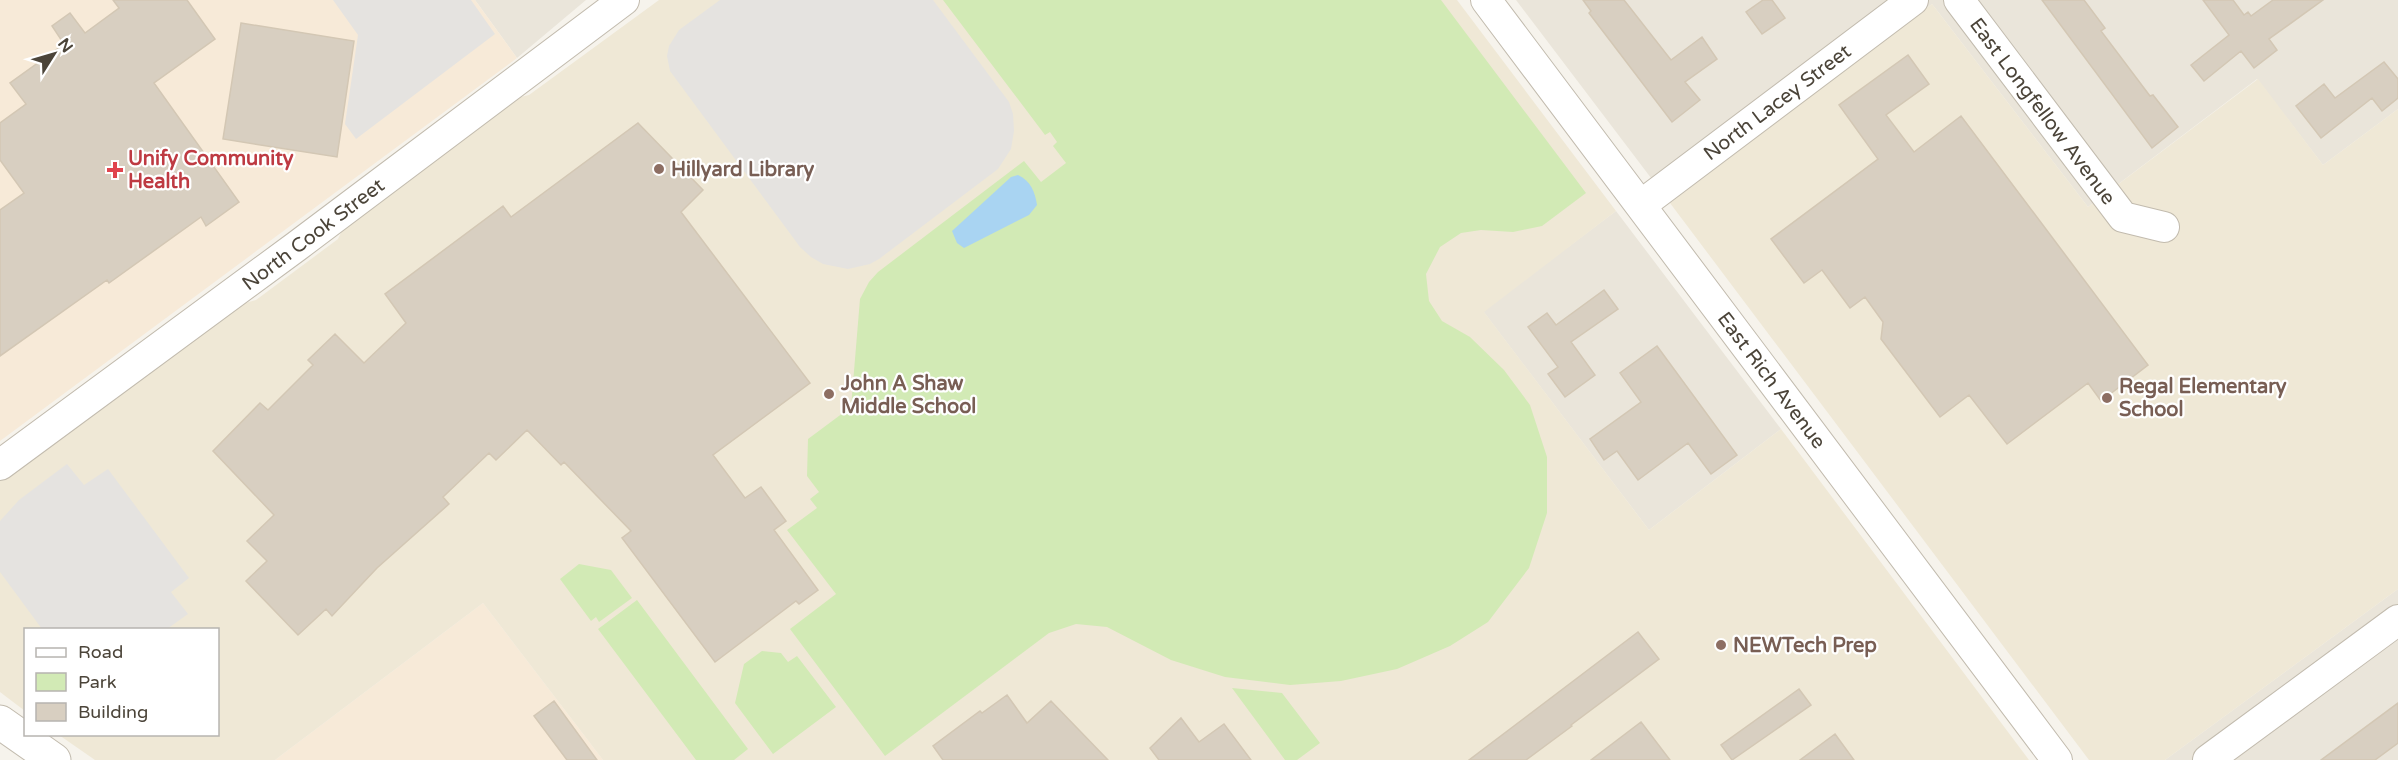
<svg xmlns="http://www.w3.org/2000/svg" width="2398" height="760" viewBox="0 0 2398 760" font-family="'Varela Round',sans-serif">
	<rect width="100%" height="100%" fill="#f6f3ec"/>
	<path fill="#eae5da" d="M475,0H586L517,58Z
		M1516,0H2398V109L2323,165L2257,79L2088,207L1932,4L1670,203Z
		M1616,211L1781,429L1649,530L1483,311Z
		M2398,589V760H2165Z"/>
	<path fill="#f7ead8" d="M0,0H475L517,58L0,441Z
		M483,603L603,760H275Z"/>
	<path fill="#efe8d6" d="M659,0H1457L1616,211L1484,312L1649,530L1781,429L2029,760H603L483,603L275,760H95L59,735L218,734V630H26L25,711L0,692V478L231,307L256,300L338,239L347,220L504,101L529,95Z
		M1932,4L2088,207L2258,79L2323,165L2398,109V589L2165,760H2089L1670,203Z"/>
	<path fill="#d2eab5" d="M943,0H1441L1586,193L1542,226L1513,232L1481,230L1461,233L1440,247L1426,274L1429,301L1442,321L1470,337L1504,370L1530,405L1547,457V513L1529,568L1488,622L1450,646L1397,669L1341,681L1290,685L1225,677L1171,660L1107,627L1076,624L1049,633L885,756L790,629L836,594L787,530L817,508L810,499L819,492L807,476L808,439L851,407L860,299L869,282L878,272L1024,161L1041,182L1066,163L1053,146L1057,142L1050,132L1045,135Z
		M579,564L611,570L632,598L599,622L596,617L591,621L560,579Z
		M637,600L748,749L734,760H696L598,629Z
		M762,651L781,653L788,662L797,656L836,707L773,754L735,703L744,664Z
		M1232,688L1282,693L1320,743L1297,760H1285Z"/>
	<path fill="#e5e3e0" d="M333,0H471L495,34L356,139L345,124L358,35Z
		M720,0H933L1009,102L1013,114L1014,131L1011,149L998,169L879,259L870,264L848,269L823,264L811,257L800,247L670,71L667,56L669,46L679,30Z
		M67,464L84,485L108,469L189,578L171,592L188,614L167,629H42L0,572V521L19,500Z"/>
	<path fill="#a9d4f2" d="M1018,175C1031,181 1035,192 1037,205L1029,215L964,248L957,243L952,231L1011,177Z"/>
	<path fill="#d8cfc1" stroke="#d3c7b4" stroke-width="1.5" d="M113,0H187L215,39L154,83L239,202L206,226L201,217L109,283L107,280L0,356V210L24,193L0,160V123L26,104L10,83L64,44L52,26L70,13L85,33L119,8Z
		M1583,0H1624L1671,60L1702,37L1717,59L1685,82L1700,100L1672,122L1589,13L1591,11Z
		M1763,0H1772L1785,18L1762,34L1746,12Z
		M2042,0H2084L2105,28L2101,31L2150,96L2153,95L2178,127L2152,148Z
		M2203,0H2233L2244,15L2248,12L2251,16L2273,0H2323L2269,39L2277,50L2254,68L2241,51L2204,81L2191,65L2229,35Z
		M241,23L354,41L337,157L223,139Z
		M1908,55L1929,84L1886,115L1914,152L1961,116L2148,365L2101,401L2088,383L2007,444L1969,395L1940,417L1881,339L1883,322L1865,297L1850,308L1822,270L1804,283L1771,239L1878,159L1839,105Z
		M2384,62L2398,79V98L2382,111L2372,98L2321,138L2296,106L2324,84L2335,98Z
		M638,123L703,190L681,212L810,383L713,455L745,498L761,487L786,521L774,530L818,590L799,604L796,601L715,662L622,538L631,531L564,462L561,465L527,430L496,460L489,453L443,497L449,504L377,568L332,616L326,609L298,635L246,581L267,561L247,541L274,515L213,451L260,403L268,410L313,365L308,360L335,334L364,363L406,323L385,294L503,206L511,217Z
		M1604,290L1618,309L1571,342L1595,375L1565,397L1548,374L1558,367L1528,327L1547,313L1556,325Z
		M1657,346L1737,455L1711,474L1688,443L1638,480L1617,451L1604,460L1590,439L1641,402L1620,373Z
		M1638,632L1659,659L1571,725L1572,726L1526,760H1469Z
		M1799,689L1811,705L1732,760L1721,745Z
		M1007,695L1027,723L1051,701L1108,760H943L933,746L980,711L982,713Z
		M554,701L597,760H567L534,716Z
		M2398,703V743L2375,760H2321Z
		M1181,718L1199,742L1224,724L1251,760H1159L1150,748Z
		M1641,722L1670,760H1591Z
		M1835,734L1854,760H1800Z"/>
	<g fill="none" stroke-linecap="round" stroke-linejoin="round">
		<g stroke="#c2bbae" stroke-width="32">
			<path id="minor" d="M1486,0L2057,760
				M1959,0L2123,217L2164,227
				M1641,205L1913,0
				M0,465L297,246L624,0
				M2208,760L2398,620"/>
		</g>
		<g stroke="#c2bbae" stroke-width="35">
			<path id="tertiary" d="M0,722L54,760"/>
		</g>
		<use href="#minor" stroke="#fff" stroke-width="30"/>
		<use href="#tertiary" stroke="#fff" stroke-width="33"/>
	</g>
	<g fill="#8d6e63" stroke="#fff" stroke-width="2">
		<circle cx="659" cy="169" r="6"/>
		<circle cx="829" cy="394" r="6"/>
		<circle cx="2107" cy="398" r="6"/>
		<circle cx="1721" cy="645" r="6"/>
	</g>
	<path fill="#e0444e" stroke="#fff" stroke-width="2" d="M112 161h6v6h6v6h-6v6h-6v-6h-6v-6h6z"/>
	<g text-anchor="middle" stroke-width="4.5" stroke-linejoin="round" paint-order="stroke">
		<g font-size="20" fill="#4b4439" stroke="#fff">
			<text transform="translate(1777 102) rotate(-37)" y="7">North Lacey Street</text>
			<text transform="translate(2043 111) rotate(53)" y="7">East Longfellow Avenue</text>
			<text transform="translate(313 234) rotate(-37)" y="7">North Cook Street</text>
			<text transform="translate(1772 380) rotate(53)" y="7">East Rich Avenue</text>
		</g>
		<g font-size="20" font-weight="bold" fill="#be3a42" stroke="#fff" text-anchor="start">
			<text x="128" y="165">Unify Community<tspan x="128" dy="23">Health</tspan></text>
		</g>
		<g font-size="20" font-weight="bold" fill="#785e54" stroke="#fff" text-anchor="start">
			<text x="671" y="176">Hillyard Library</text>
			<text x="841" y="390">John A Shaw<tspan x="841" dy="23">Middle School</tspan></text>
			<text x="2119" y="393">Regal Elementary<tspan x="2119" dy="23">School</tspan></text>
			<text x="1733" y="652">NEWTech Prep</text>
		</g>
	</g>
	<rect x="24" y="628" width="195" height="108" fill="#ffffff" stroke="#b7b4b0" stroke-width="1.5"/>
	<rect x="36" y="648" width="30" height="9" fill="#ffffff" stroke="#b7b4b0" stroke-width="1.5"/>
	<text x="78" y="658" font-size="18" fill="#4b4439">Road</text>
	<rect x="36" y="673" width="30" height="18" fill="#d2eab5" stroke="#b7b4b0" stroke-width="1.5"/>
	<text x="78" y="688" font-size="18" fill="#4b4439">Park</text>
	<rect x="36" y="703" width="30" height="18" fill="#d8cfc1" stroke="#b7b4b0" stroke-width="1.5"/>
	<text x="78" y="718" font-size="18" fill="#4b4439">Building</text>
	<g transform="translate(54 54) rotate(53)" stroke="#ffffff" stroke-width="4.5" paint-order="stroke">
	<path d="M0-4.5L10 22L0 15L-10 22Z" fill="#4b4439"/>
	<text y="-9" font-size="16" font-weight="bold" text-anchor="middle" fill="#4b4439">N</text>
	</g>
</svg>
